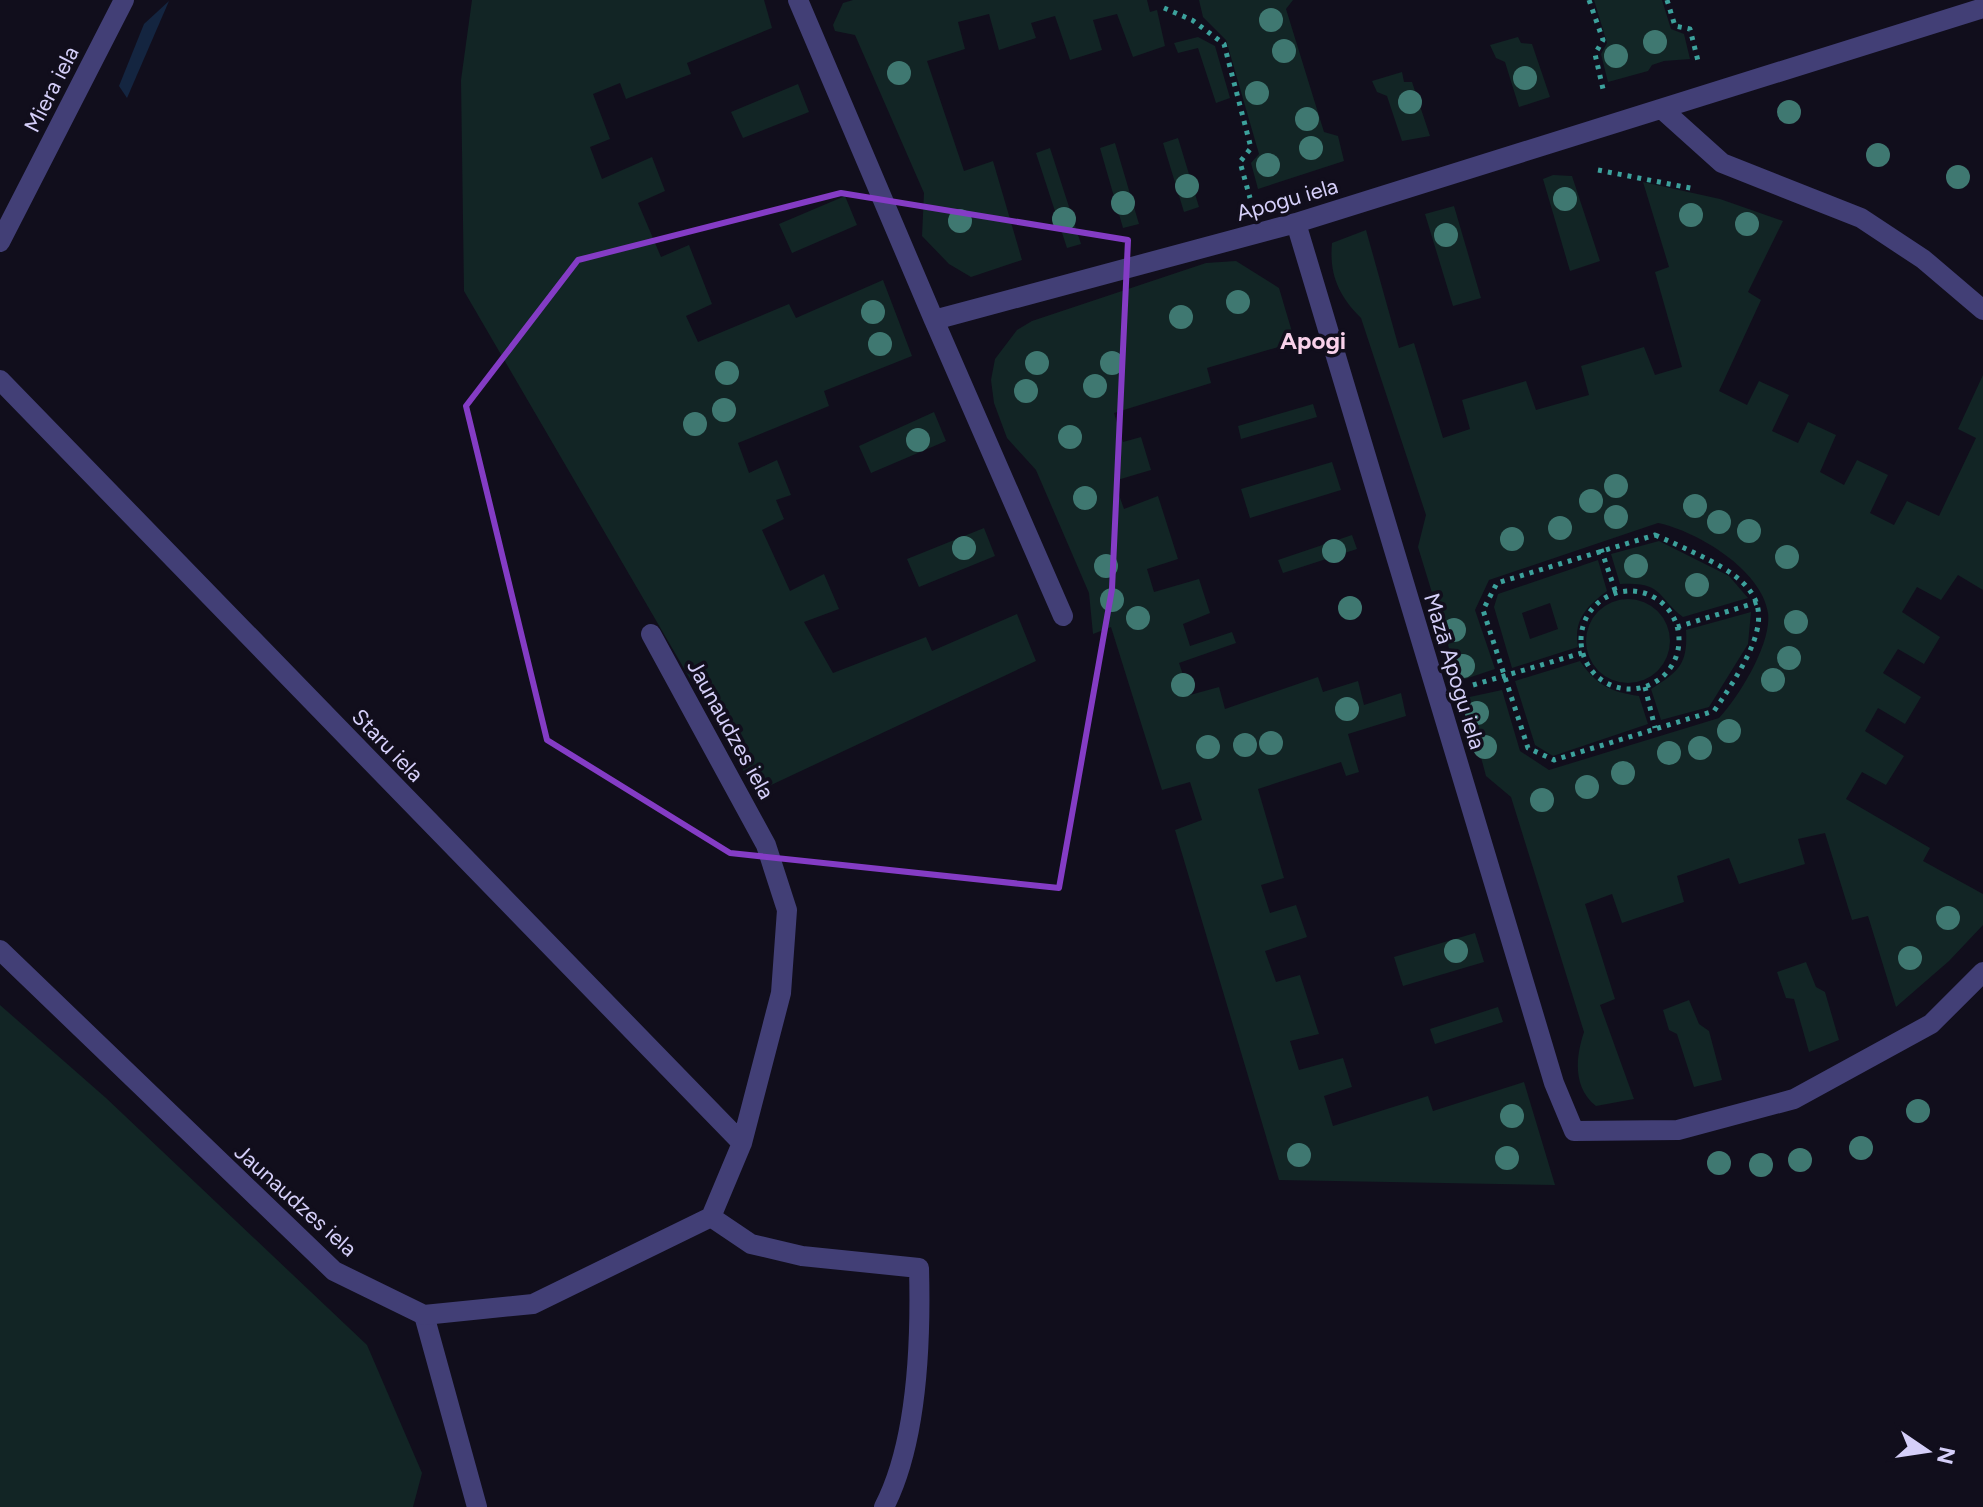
<svg xmlns="http://www.w3.org/2000/svg" width="1983" height="1507" viewBox="0 0 1983 1507" font-family="Figtree,sans-serif">
	<rect width="100%" height="100%" fill="#110e1c"/>
	<path fill="#122525" fill-rule="evenodd" d="M472,0H764L772,28L687,63L691,74L626,99L620,83L593,94L610,139L590,147L602,179L652,157L665,191L638,203L661,257L689,245L712,304L686,316L698,342L789,304L796,318L883,280L912,356L824,391L829,406L738,443L749,473L777,460L791,495L776,500L784,519L762,530L790,591L824,574L839,609L804,622L833,673L926,637L932,651L1017,614L1036,661L756,792L464,291L461,80Z
		M853,0H1147L1150,12L1157,10L1165,46L1133,57L1117,14L1093,20L1102,50L1070,60L1055,16L1031,23L1036,38L999,50L989,14L958,22L965,49L927,61L964,171L993,161L1022,260L971,277L949,264L922,236L924,193L855,35L835,31L833,25L843,3Z
		M1199,0H1293L1286,9L1324,132L1338,136L1344,161L1258,189L1251,163L1259,154L1226,40L1203,17Z
		M1594,0H1662L1671,29L1684,34L1690,59L1664,61L1652,65L1648,71L1608,82L1601,54L1607,43Z
		M1198,37L1215,46L1230,98L1216,103L1198,48L1178,53L1174,43Z
		M1518,37L1521,43L1532,44L1550,97L1519,107L1505,62L1496,58L1490,45Z
		M1402,72L1404,82H1412L1430,136L1402,141L1387,96L1377,92L1372,81Z
		M798,84L809,112L743,138L731,112Z
		M1178,138L1199,207L1184,212L1163,143Z
		M1115,143L1139,224L1123,228L1100,148Z
		M1050,148L1081,244L1067,248L1036,153Z
		M1553,175L1572,176L1600,261L1570,271L1543,179Z
		M1643,182L1720,199L1783,221L1748,292L1761,300L1719,391L1747,405L1759,381L1789,395L1772,431L1798,443L1808,422L1836,435L1820,472L1844,485L1857,460L1888,475L1870,513L1894,525L1907,501L1939,516L1976,438L1958,429L1983,375V590L1958,575L1941,600L1917,587L1902,612L1940,637L1924,664L1898,649L1883,673L1921,697L1905,724L1878,708L1865,731L1904,756L1886,785L1862,772L1846,799L1930,848L1923,861L1983,894V925L1949,961L1896,1007L1868,916L1852,920L1825,833L1798,839L1805,864L1739,884L1729,858L1677,876L1684,902L1622,923L1612,894L1585,904L1615,999L1600,1005L1634,1099L1596,1106C1572,1087 1576,1056 1584,1032L1511,797L1486,776L1465,698L1502,690L1520,751L1549,770L1719,718C1739,697 1772,643 1768,613C1762,570 1697,531 1658,523L1489,580L1475,610L1495,669L1459,681L1418,547L1426,515L1361,318C1339,296 1329,275 1332,243L1366,230L1399,348L1414,343L1443,438L1470,429L1462,400L1526,381L1536,410L1589,395L1581,366L1644,347L1655,375L1682,367L1655,272L1669,267Z
		M845,196L857,225L792,253L779,224Z
		M1454,206L1481,298L1453,306L1425,214Z
		M1236,261L1279,288L1295,342L1207,368L1211,383L1114,413L1123,442L1141,437L1151,470L1114,481L1124,509L1158,496L1178,559L1147,569L1154,592L1199,579L1210,613L1183,624L1190,646L1232,632L1236,643L1179,663L1190,695L1219,687L1225,709L1318,677L1323,692L1358,681L1364,705L1401,693L1406,716L1348,734L1359,772L1346,776L1341,762L1258,789L1284,878L1261,885L1270,913L1296,905L1307,937L1265,951L1276,982L1300,975L1319,1034L1290,1041L1299,1070L1343,1058L1352,1087L1324,1096L1333,1126L1428,1096L1433,1111L1524,1082L1555,1185L1279,1180L1175,830L1202,820L1190,782L1162,790L1111,627L1093,634L1089,593L1036,470L1007,438L994,403L991,380L995,359L1017,330L1032,321L1206,263Z
		M1313,404L1317,417L1241,439L1238,426Z
		M934,412L946,441L871,473L859,446Z
		M1332,462L1341,490L1250,518L1241,489Z
		M984,528L995,556L919,587L907,559Z
		M1352,535L1357,549L1283,573L1278,560Z
		M1659,541L1729,576L1748,598L1683,617C1657,597 1663,581 1620,584L1611,554Z
		M1598,560L1607,591C1587,606 1573,620 1578,647L1512,668L1494,607L1498,594ZM1550,603L1558,629L1530,639L1522,613Z
		M1586 641a42 42 0 1 1 84 0a42 42 0 1 1-84 0Z
		M1751,612L1748,644L1709,707L1661,720L1651,689C1679,671 1688,664 1686,630Z
		M1580,661C1596,685 1611,692 1639,696L1648,724L1553,756L1535,745L1515,681Z
		M1475,933L1484,962L1403,986L1394,957Z
		M1806,962L1816,987L1825,992L1839,1040L1809,1052L1794,999L1786,998L1777,972Z
		M1689,1000L1699,1024L1709,1031L1722,1080L1694,1087L1677,1034L1669,1030L1663,1010Z
		M0,1005L106,1098L367,1345L422,1473L413,1507H0Z
		M1498,1007L1503,1022L1435,1044L1430,1029Z"/>
	<path fill="#142540" d="M169,1L127,98L119,86L144,24Z"/>
	<g fill="none" stroke-linecap="round" stroke-linejoin="round">
		<path stroke="#3ca19c" stroke-width="5" stroke-dasharray="4 6" stroke-linecap="butt" d="M1589,0L1603,40L1595,54L1603,89
			M1667,0L1675,26L1690,29L1698,61
			M1164,8L1192,20L1224,44L1251,148L1240,162L1250,198
			M1598,170L1695,189
			M1655,535C1768,584 1790,601 1714,711L1554,760L1528,748L1483,610L1497,583Z
			M1601,549L1616,593
			M1581 640a49 49 0 1 1 98 0a49 49 0 1 1-98 0Z
			M1677,627L1758,602
			M1473,685L1582,653
			M1645,687L1655,728"/>
		<path stroke="#423f76" stroke-width="20" d="M424,1315L477,1507"/>
		<path stroke="#423f76" stroke-width="20" d="M798,0L934,320L1296,223L1983,8
			M1663,110L1722,163L1861,218L1923,259L1983,310
			M1296,223L1554,1083L1574,1131L1678,1130L1794,1099L1931,1024L1983,972
			M0,242L124,0
			M934,320L1063,616
			M0,380L742,1143
			M0,950L334,1271L424,1315L533,1304L711,1217L742,1143L781,993L787,910L766,845L651,634
			M711,1217L751,1244L802,1256L919,1268C921,1341 918,1441 884,1507"/>
	</g>
	<g fill="#3f7871">
		<circle cx="1271" cy="20" r="12"/>
		<circle cx="1655" cy="42" r="12"/>
		<circle cx="1284" cy="51" r="12"/>
		<circle cx="1616" cy="56" r="12"/>
		<circle cx="899" cy="73" r="12"/>
		<circle cx="1525" cy="78" r="12"/>
		<circle cx="1257" cy="93" r="12"/>
		<circle cx="1410" cy="102" r="12"/>
		<circle cx="1789" cy="112" r="12"/>
		<circle cx="1307" cy="119" r="12"/>
		<circle cx="1311" cy="148" r="12"/>
		<circle cx="1878" cy="155" r="12"/>
		<circle cx="1268" cy="165" r="12"/>
		<circle cx="1958" cy="177" r="12"/>
		<circle cx="1187" cy="186" r="12"/>
		<circle cx="1565" cy="199" r="12"/>
		<circle cx="1123" cy="203" r="12"/>
		<circle cx="1691" cy="215" r="12"/>
		<circle cx="1064" cy="219" r="12"/>
		<circle cx="960" cy="221" r="12"/>
		<circle cx="1747" cy="224" r="12"/>
		<circle cx="1446" cy="235" r="12"/>
		<circle cx="1238" cy="302" r="12"/>
		<circle cx="873" cy="312" r="12"/>
		<circle cx="1181" cy="317" r="12"/>
		<circle cx="880" cy="344" r="12"/>
		<circle cx="1037" cy="363" r="12"/>
		<circle cx="1112" cy="363" r="12"/>
		<circle cx="727" cy="373" r="12"/>
		<circle cx="1095" cy="386" r="12"/>
		<circle cx="1026" cy="391" r="12"/>
		<circle cx="724" cy="410" r="12"/>
		<circle cx="695" cy="424" r="12"/>
		<circle cx="1070" cy="437" r="12"/>
		<circle cx="918" cy="440" r="12"/>
		<circle cx="1616" cy="486" r="12"/>
		<circle cx="1085" cy="498" r="12"/>
		<circle cx="1591" cy="501" r="12"/>
		<circle cx="1695" cy="506" r="12"/>
		<circle cx="1616" cy="517" r="12"/>
		<circle cx="1719" cy="522" r="12"/>
		<circle cx="1560" cy="528" r="12"/>
		<circle cx="1749" cy="531" r="12"/>
		<circle cx="1512" cy="539" r="12"/>
		<circle cx="964" cy="548" r="12"/>
		<circle cx="1334" cy="551" r="12"/>
		<circle cx="1787" cy="557" r="12"/>
		<circle cx="1106" cy="566" r="12"/>
		<circle cx="1636" cy="566" r="12"/>
		<circle cx="1697" cy="585" r="12"/>
		<circle cx="1112" cy="600" r="12"/>
		<circle cx="1350" cy="608" r="12"/>
		<circle cx="1138" cy="618" r="12"/>
		<circle cx="1796" cy="622" r="12"/>
		<circle cx="1454" cy="630" r="12"/>
		<circle cx="1789" cy="658" r="12"/>
		<circle cx="1463" cy="666" r="12"/>
		<circle cx="1773" cy="680" r="12"/>
		<circle cx="1183" cy="685" r="12"/>
		<circle cx="1347" cy="709" r="12"/>
		<circle cx="1477" cy="713" r="12"/>
		<circle cx="1729" cy="731" r="12"/>
		<circle cx="1271" cy="743" r="12"/>
		<circle cx="1245" cy="745" r="12"/>
		<circle cx="1208" cy="747" r="12"/>
		<circle cx="1485" cy="747" r="12"/>
		<circle cx="1700" cy="748" r="12"/>
		<circle cx="1669" cy="753" r="12"/>
		<circle cx="1623" cy="773" r="12"/>
		<circle cx="1587" cy="787" r="12"/>
		<circle cx="1542" cy="800" r="12"/>
		<circle cx="1948" cy="918" r="12"/>
		<circle cx="1456" cy="951" r="12"/>
		<circle cx="1910" cy="958" r="12"/>
		<circle cx="1918" cy="1111" r="12"/>
		<circle cx="1512" cy="1116" r="12"/>
		<circle cx="1861" cy="1148" r="12"/>
		<circle cx="1299" cy="1155" r="12"/>
		<circle cx="1507" cy="1158" r="12"/>
		<circle cx="1800" cy="1160" r="12"/>
		<circle cx="1719" cy="1163" r="12"/>
		<circle cx="1761" cy="1165" r="12"/>
	</g>
	<path fill="none" stroke="#843cc5" stroke-width="6" stroke-linejoin="round" d="M841,193L1128,240L1112,589L1059,888L730,853L547,740L466,406L578,260Z"/>
	<g text-anchor="middle" stroke-width="7" stroke-linejoin="round" paint-order="stroke">
		<g font-size="22" fill="#d5cff9" stroke="#110e1c">
			<text transform="translate(51 89) rotate(-63)" y="8">Miera iela</text>
			<text transform="translate(1287 199) rotate(-16)" y="8">Apogu iela</text>
			<text transform="translate(1455 671) rotate(73)" y="8">Mazā Apogu iela</text>
			<text transform="translate(731 729) rotate(61)" y="8">Jaunaudzes iela</text>
			<text transform="translate(388 745) rotate(46)" y="8">Staru iela</text>
			<text transform="translate(296 1200) rotate(42)" y="8">Jaunaudzes iela</text>
		</g>
		<g font-size="24" font-weight="bold" fill="#f9d1ea" stroke="#110e1c">
			<text x="1313" y="349">Apogi</text>
		</g>
	</g>
	<g transform="translate(1927 1451) rotate(103)" stroke="#110e1c" stroke-width="6" paint-order="stroke">
	<path d="M0-6L14 30L0 20L-14 30Z" fill="#d5cff9"/>
	<text y="-12" font-size="22" font-weight="bold" text-anchor="middle" fill="#d5cff9">N</text>
	</g>
</svg>
